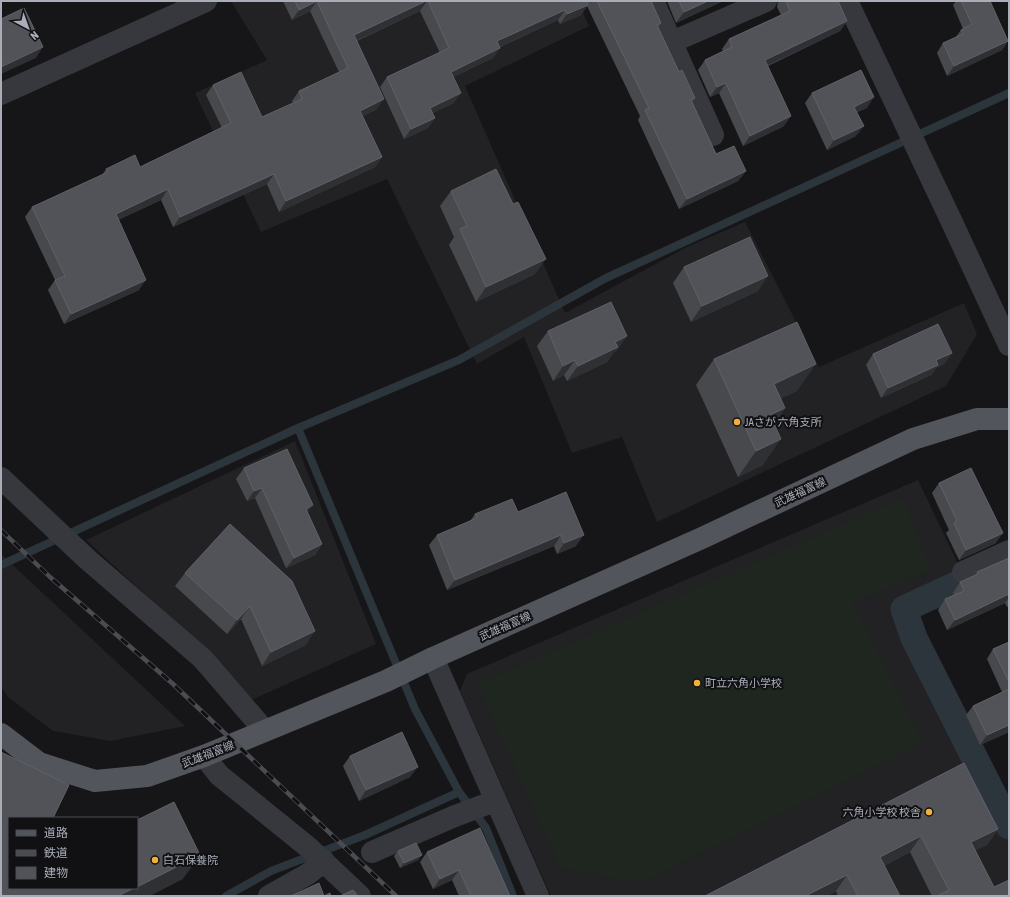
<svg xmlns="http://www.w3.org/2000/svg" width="1010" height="897" viewBox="0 0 1010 897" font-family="'Asap Condensed','Noto Sans JP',sans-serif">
	<rect width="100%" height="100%" fill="#161618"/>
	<path fill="#222225" d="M231,1H578L589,26L465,86L565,313L687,247L745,222L819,367L964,303L977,334L946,386L657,522L622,437L572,453L524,337L477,364L387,179L261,232L195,93L267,60Z
		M295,441L376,644L247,702L212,656L86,540Z
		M918,480L964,576L898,608L909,639L1009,841V896H551L460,691L467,674Z
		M1,554L185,726L111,741L53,731L9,698L1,687Z"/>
	<path fill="#1e261f" d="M903,498L931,570L852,602L924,742L641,883L560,867L477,684Z"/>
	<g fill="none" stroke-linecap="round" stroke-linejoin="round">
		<path stroke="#2c353c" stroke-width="8" d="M1,565L298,428
			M226,896L271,871L365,835L459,792
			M513,896L486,828L459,792L415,709L298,428L459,360L606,278L1009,93"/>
		<path stroke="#2c353c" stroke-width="27" d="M958,584L904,609L914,638L1009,826"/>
		<path stroke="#37383d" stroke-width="22" d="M653,1L713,135
			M672,42L766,1
			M1,94L206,1
			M1,478L87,559L203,659L265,731
			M963,572L1009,551
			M433,658L538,896
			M204,756L219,775L308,847L360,896
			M372,852L455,816L495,801
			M269,896L308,874L324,861"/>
		<path stroke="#37383d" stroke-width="22" d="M847,1L950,218L1009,345"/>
		<path stroke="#53555c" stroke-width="22" d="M1,734L39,763L95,781L147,776L204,756L386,681L433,658L702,538L913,439L977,419H1009"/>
		<g stroke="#4a4c52" stroke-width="4.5">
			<path id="rail" d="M1,530L50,577L173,684L396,896"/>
		</g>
		<use href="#rail" stroke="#111113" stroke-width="3" stroke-dasharray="9" stroke-linecap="butt"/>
	</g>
	<path fill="#47494d" d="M283,1H651L661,23L658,27L679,72L695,98L692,102L716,154L746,171L738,181L679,209L638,120L640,116L587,6L581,15L560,24L558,20L500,47L493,58L453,77L454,103L432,113L435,118L428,128L404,139L380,87L387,77L440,53L420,11L357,41L377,109L363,116L382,157L375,167L279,212L267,184L173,227L161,200L118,220L139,290L64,324L48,290L55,280L25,217L32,207L102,175L106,169L140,167L222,128L206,95L213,85L262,117L293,103L292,101L299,91L339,72L310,11L292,20Z
		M667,1H723L676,23Z
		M778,1H838L847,21L840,31L768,66L784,126L743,146L719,93L710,97L698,70L705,60L723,51L722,49L729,39L781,15L777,7Z
		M956,1H990L1008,41L1002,50L947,76L937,53L943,43L955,38L961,30L963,29L953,5Z
		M812,93L867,108L857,112L856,136L827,150L805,103Z
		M451,191L535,274L476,302L449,245L454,237L440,206Z
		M684,267L758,291L691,322L673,283Z
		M548,331L616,352H614L607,362L567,381L564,375L553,381L537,346Z
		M952,353L944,364L936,368L931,375L881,398L866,365L873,354Z
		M714,359L797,391L781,398L785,408L774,424L763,465L738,477L696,385Z
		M244,468L307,513L322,544L315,555L286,568L255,498L247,501L236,479Z
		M939,483L996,543L959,560L946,533L949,530L932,493Z
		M566,492L576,546L557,554L554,546L447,590L429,545L437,535L470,521L475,514L518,512Z
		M230,524L306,645L262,666L241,619L227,634L175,586L185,573Z
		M1009,558V606L1007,607L1005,603L947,630L938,610L945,599L954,595L953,593L960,582L975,575L977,572Z
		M1009,642V732L980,745L966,715L973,706L1002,692L987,659L993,649Z
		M350,756L410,777L359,801L343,766Z
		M964,763L998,829L987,845L975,850L994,887L1009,896H932L910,852L884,866L900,896H838L836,891L826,896H705Z
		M398,851L422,855L418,860L400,868L394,856Z
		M427,852L510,896H459L452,880L433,889L420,862Z"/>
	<path fill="#2f3033" d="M317,1L310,11L292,20L299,10Z
		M426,1H427L420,11L347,45L354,35Z
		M708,1H723L676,23L684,12Z
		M588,5L581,15L560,24L567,14Z
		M565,10L558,20L490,51L497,41Z
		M847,21L840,31L758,70L765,60Z
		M1008,41L1002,50L947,76L954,66Z
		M43,47L36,58L1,74V67Z
		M500,48L493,58L444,82L451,72Z
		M726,83L719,93L710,97L717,87Z
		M461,93L454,103L423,118L430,108Z
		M874,97L867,108L847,117L854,107Z
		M384,99L377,109L353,121L360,111Z
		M791,116L784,126L743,146L750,136Z
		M435,118L428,128L404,139L411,129Z
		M864,126L856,136L827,150L834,140Z
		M382,157L375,167L279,212L286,201Z
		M746,171L738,181L679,209L687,199Z
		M274,174L267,184L173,227L180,217Z
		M168,189L161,200L109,224L116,214Z
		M546,259L535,274L476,302L486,287Z
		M768,276L758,291L691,322L702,306Z
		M146,280L139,290L64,324L71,314Z
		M627,336L616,352H614L607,362L567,381L578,366L615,342Z
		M952,353L944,364L936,368L931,375L881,398L888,388L936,360Z
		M575,360L564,375L553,381L563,366Z
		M816,364L797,391L756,410L774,384Z
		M785,408L767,434L752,441L770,415Z
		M781,439L763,465L738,477L756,451Z
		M262,488L255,498L247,501L254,491Z
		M313,505L305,516L306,509Z
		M1003,533L996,543L959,560L966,550Z
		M561,535L554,546L447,590L455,580Z
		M584,535L576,546L557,554L564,543Z
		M322,544L315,555L286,568L294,558Z
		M1009,594V597L1005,603L947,630L955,620Z
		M250,606L241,619L227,634L237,620Z
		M315,631L306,645L262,666L271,652Z
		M1009,725V732L980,745L987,735Z
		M418,767L410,777L359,801L366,790Z
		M998,829L987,845L960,858L971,842Z
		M921,836L910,852L869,874L880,857Z
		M200,855L183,879L150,896H118L134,888H137V887Z
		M422,855L418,860L400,868L404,863Z
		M459,870L452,880L433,889L440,879Z
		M847,875L836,891L826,896H805Z"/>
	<path fill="#525359" stroke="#5f6168" d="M295,1H317L299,10Z
		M317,1H426L354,35L384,99L360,111L382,157L286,201L274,174L180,217L168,189L116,214L146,280L71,314L55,280L65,276L32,207L108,172L106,169L135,155L140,167L231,123L213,85L241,72L262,117L302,99L299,91L348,68Z
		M428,1H586L588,5L567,14L565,10L497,41L500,48L451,72L461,93L430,108L435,118L411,129L387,77L449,48Z
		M597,1H651L661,23L657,25L679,72L682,70L695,98L691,100L716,154L734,146L746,171L687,199L645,110L649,108Z
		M679,1H708L684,12Z
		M786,1H838L847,21L765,60L791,116L750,136L726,83L717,87L705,60L732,47L729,39L790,11Z
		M961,1H990L1008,41L954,66L943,43L963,34L961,30L972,24Z
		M24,8L43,47L1,67V19Z
		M861,70L874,97L854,107L864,126L834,140L812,93Z
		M496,169L513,204L518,202L546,259L486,287L460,229L467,226L451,191Z
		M750,237L768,276L702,306L684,267Z
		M611,302L627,336L615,342L618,347L578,366L575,360L563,366L548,331Z
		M797,322L816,364L774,384L785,408L770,415L781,439L756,451L714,359Z
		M938,324L952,353L936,360L938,365L888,388L873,354Z
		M287,449L313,505L306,509L322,544L294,558L262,488L254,491L244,468Z
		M971,468L1003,533L966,550L954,523L957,521L939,483Z
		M566,492L584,535L564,543L561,535L455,580L437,535L477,518L475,514L512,499L518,512Z
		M230,524L292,581L315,631L271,652L250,606L237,620L185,573Z
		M1009,558V594L955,620L945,599L964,591L960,582L978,574L977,572Z
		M1009,642V682L993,649Z
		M1009,689V725L987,735L973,706Z
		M402,732L418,767L366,790L350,756Z
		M1,752L69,785L53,818H9V888H134L118,896H1Z
		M964,763L998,829L971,842L994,887L1009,880V896H937L949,890L921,836L880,857L900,896H858L847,875L805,896H705Z
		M174,802L200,855L137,887V820Z
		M480,828L510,896H471L459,870L440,879L427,852Z
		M416,843L422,855L404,863L398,851Z
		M319,883L324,896L330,893L331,896H291Z
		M353,890L358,896H340Z"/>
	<g fill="#f2b134" stroke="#111113" stroke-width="1.5">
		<circle cx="737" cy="422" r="4"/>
		<circle cx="697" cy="683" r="4"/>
		<circle cx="929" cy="812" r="4"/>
		<circle cx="155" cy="860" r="4"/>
	</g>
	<g text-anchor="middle" stroke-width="4" stroke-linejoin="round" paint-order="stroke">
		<g font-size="11" fill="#a8adb8" stroke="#111113" text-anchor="start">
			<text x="745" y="426">JAさが 六角支所</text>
			<text x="705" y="687">町立六角小学校</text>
			<text x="921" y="816" text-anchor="end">六角小学校 校舎</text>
			<text x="163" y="864">白石保養院</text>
		</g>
		<g font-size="11" fill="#a8adb8" stroke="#111113">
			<text transform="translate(800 492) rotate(-25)" y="4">武雄福富線</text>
			<text transform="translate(505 626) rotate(-24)" y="4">武雄福富線</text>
			<text transform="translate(208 754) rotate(-21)" y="4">武雄福富線</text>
		</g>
	</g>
	<rect width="1010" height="897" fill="none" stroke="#a8adb8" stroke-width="4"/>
	<rect x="8" y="817" width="130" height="72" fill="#111113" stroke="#4d4f55"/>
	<rect x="16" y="830" width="20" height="6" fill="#53555c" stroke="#4d4f55"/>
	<text x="44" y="837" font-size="12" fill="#a8adb8">道路</text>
	<rect x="16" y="850" width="20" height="6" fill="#4a4c52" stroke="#4d4f55"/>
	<text x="44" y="857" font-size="12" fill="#a8adb8">鉄道</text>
	<rect x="16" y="867" width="20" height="12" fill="#525359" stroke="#4d4f55"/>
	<text x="44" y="877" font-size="12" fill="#a8adb8">建物</text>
	<g transform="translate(28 28) rotate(139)" stroke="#111113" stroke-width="3" paint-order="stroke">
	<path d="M0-3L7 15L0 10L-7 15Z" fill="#a8adb8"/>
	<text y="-6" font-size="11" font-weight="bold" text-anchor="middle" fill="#a8adb8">N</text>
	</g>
</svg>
